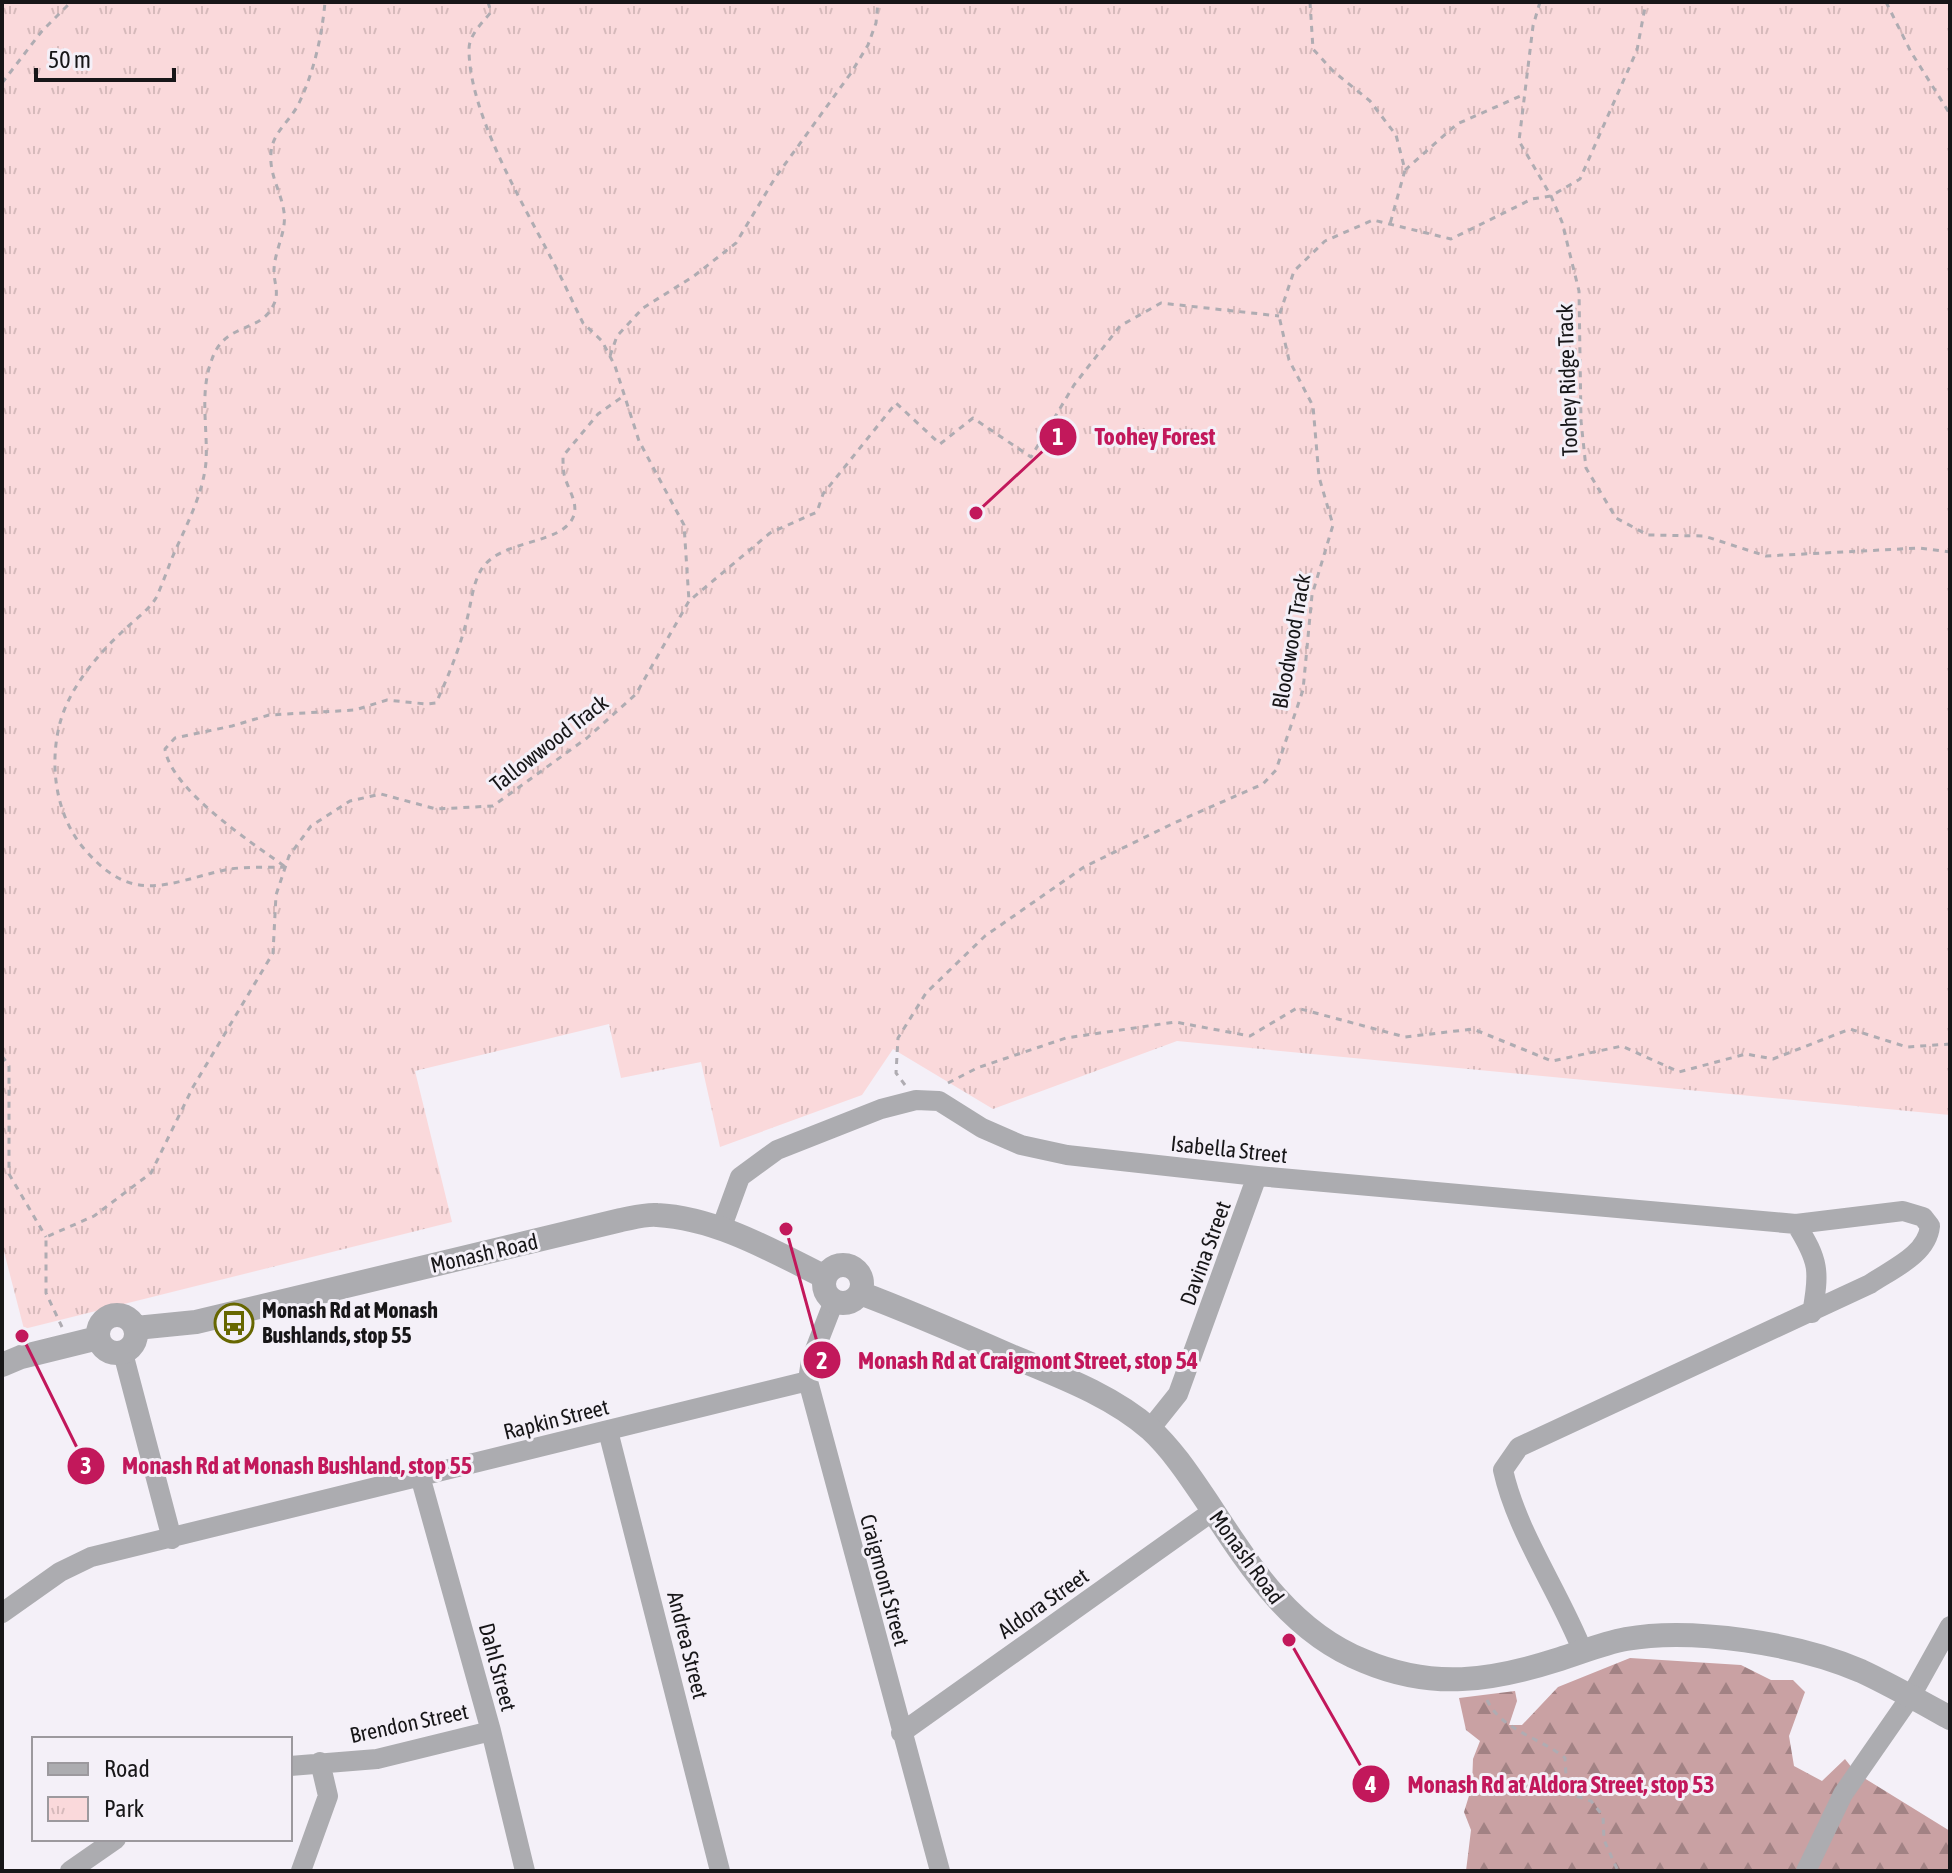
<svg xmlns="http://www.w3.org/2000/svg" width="1952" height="1873" viewBox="0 0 1952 1873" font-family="'Asap Condensed',sans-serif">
	<defs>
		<pattern id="forest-firs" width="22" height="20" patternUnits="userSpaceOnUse" patternTransform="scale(2)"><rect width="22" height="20" fill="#c9a1a3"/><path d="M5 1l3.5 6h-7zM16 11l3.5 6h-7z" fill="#a28284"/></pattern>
		<pattern id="park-tufts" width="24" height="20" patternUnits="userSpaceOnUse" patternTransform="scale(2)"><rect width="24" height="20" fill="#fad9db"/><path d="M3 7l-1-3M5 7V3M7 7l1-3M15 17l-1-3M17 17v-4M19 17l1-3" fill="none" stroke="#d6babb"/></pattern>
	</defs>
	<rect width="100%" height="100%" fill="#f4f0f8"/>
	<path fill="url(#forest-firs)" d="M1630,1658L1741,1665L1771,1680H1793L1805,1692L1789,1736L1794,1766L1822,1781L1845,1759L1856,1773L1950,1831V1871H1466L1471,1830L1464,1812L1472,1786L1473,1759L1480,1741L1466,1730L1459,1698L1515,1691L1517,1701L1509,1725H1522L1558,1687Z"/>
	<path fill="url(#park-tufts)" d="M2,2H1950V1115L1177,1041L993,1109L893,1049L862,1095L720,1147L701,1062L621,1078L609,1024L415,1071L452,1222L24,1329L2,1244Z"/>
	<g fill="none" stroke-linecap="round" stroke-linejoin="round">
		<path stroke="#afacb2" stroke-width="3" stroke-dasharray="6 6" stroke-linecap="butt" d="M488,2L491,12C483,22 469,35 469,49C469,113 521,200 550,256C562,278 572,301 583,323L602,341L615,366L639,441L684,525L689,601
			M1310,2L1313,49L1333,71L1370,101L1396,135L1405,170L1390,224
			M1540,2L1533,26L1519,141L1551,196L1562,222L1579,291L1581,421L1586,468L1616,518L1648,535L1704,536L1766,556L1919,548L1950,552
			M1886,2L1911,52L1950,114
			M2,83L42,31L71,2
			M1405,170L1457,124L1525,94
			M610,356L617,336L643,308L694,276L736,243L775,178L851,73L868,45L876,23L878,2
			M284,866C251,842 171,790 165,749L175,738L232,726L269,715L355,710L387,700L426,704L436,703C448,677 459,650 466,623C471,606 472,585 481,570C500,538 564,546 574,515C578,501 567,488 564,474C563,468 563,462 563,456L598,414L625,395
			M286,867C266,868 244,866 225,870C167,883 134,905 87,852C57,820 49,769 59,727C67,691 96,656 122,632C133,621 148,611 156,598C162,585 167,571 172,558C185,528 203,495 206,462C208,427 199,393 212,359C225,322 260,333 273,306C280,293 274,284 274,271C274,251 287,232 284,212C281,191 269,175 271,153C272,132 292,120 300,101C314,71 322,36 325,2
			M2,1056L9,1066V1174L46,1237
			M948,1083L977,1068L1066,1038L1175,1022L1250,1036L1297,1008L1405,1037L1473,1029L1552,1061L1622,1046L1679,1072L1746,1054L1773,1059L1850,1029L1907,1047L1950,1044
			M905,1085L896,1073L898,1038L926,993L985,936L1084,867L1174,823L1263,784L1276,770L1303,690L1312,595L1333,525L1319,477L1313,406L1289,360L1279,316L1294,271L1325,241L1373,220L1451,239L1532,199L1551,196L1580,179L1637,50L1646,2
			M62,1327L46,1293V1237L94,1216L151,1173L193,1087L273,953L276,895L289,856L311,826L350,801L381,794L436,809L493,806L587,738L636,694L689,601L770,533L817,512L823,494L896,403L940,444L973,418L1031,457L1074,385L1120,326L1161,303L1279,316
			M1487,1700C1501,1730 1541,1738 1565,1758L1567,1793L1591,1801L1603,1816L1604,1840L1618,1871"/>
		<path stroke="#acacb0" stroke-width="20" d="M1796,1224C1819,1261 1820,1271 1812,1313
			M721,1229L740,1177L777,1150L881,1109L916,1100L939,1101L982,1128L1021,1145L1067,1155L1257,1176L1796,1224L1903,1211L1923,1217L1930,1226C1927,1255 1892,1269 1870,1284L1519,1447L1503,1470C1517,1533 1559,1591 1583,1652
			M834,1301L811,1360L808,1381L940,1871
			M123,1353L172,1539
			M1150,1429L1178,1394L1257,1176
			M608,1431L720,1871
			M420,1476L491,1731L525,1871
			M2,1613L60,1572L91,1557L808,1381
			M901,1733L1213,1511
			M290,1766L377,1759L491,1731
			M70,1871L116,1839
			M301,1871L328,1796L320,1762
			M1806,1871L1843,1794L1911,1696L1950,1626"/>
		<path stroke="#acacb0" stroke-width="24" d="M824 1284a19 19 0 1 1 38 0a19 19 0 1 1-38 0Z
			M860,1293C911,1312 961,1334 1011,1356C1059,1376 1111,1395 1150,1429C1173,1450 1191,1478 1208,1503C1250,1567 1291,1632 1364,1661C1433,1690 1491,1681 1560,1659C1582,1652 1604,1643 1626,1639C1693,1627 1799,1644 1861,1671C1891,1685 1921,1702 1950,1718
			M98 1334a19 19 0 1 1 38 0a19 19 0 1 1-38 0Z
			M136,1328L196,1322L621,1220C632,1218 645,1214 657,1215C716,1218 773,1251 825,1277
			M2,1365L21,1357L98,1338"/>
	</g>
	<defs>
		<g id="bus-ring" transform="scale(2)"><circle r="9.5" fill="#f4f0f8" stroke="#676701" stroke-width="1.5"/><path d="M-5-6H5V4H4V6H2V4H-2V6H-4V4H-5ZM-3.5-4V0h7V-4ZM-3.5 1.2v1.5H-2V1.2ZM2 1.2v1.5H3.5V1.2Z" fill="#676701"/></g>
	</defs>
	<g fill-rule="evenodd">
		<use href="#bus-ring" x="234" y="1323"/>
	</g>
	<g text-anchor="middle" stroke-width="6" stroke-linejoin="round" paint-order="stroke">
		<g font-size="22" fill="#171618" stroke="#f4f0f8">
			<text transform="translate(1567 380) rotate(-92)" y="8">Toohey Ridge Track</text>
			<text transform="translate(1291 641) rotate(-80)" y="8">Bloodwood Track</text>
			<text transform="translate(549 743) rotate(-38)" y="8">Tallowwood Track</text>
			<text transform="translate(1229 1149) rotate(6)" y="8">Isabella Street</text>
			<text transform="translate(484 1253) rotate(-13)" y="8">Monash Road</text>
			<text transform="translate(1205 1253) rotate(-70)" y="8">Davina Street</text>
			<text transform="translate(556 1419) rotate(-14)" y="8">Rapkin Street</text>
			<text transform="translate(1247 1557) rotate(54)" y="8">Monash Road</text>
			<text transform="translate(885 1580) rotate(75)" y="8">Craigmont Street</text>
			<text transform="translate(1043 1603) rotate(-35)" y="8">Aldora Street</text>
			<text transform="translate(688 1645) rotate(76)" y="8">Andrea Street</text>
			<text transform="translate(498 1667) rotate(75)" y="8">Dahl Street</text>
			<text transform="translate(409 1723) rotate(-12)" y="8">Brendon Street</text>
		</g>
		<g font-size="22" font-weight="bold" fill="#171618" stroke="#f4f0f8" text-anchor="start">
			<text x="262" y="1318">Monash Rd at Monash<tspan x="262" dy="25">Bushlands, stop 55</tspan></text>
		</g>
	</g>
	<path fill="none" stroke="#c2185b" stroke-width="3" d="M976 513L1058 437M786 1229L822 1360M22 1336L86 1466M1289 1640L1371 1784"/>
	<g fill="#c2185b" stroke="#f4f0f8" stroke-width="3">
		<circle cx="976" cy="513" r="8"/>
		<circle cx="786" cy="1229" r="8"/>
		<circle cx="22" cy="1336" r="8"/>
		<circle cx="1289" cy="1640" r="8"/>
		<circle cx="1058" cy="437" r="20"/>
		<circle cx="822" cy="1360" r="20"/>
		<circle cx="86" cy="1466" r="20"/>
		<circle cx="1371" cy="1784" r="20"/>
	</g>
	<g font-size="24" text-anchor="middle" font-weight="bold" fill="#fff">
		<text x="1058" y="445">1</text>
		<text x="822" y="1369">2</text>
		<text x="86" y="1474">3</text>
		<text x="1371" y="1793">4</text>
	</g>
	<g font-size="24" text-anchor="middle" font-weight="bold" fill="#c2185b" stroke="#f4f0f8" stroke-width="6" stroke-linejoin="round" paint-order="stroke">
		<text x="1155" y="445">Toohey Forest</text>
		<text x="1028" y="1369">Monash Rd at Craigmont Street, stop 54</text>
		<text x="297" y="1474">Monash Rd at Monash Bushland, stop 55</text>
		<text x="1561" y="1793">Monash Rd at Aldora Street, stop 53</text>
	</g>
	<rect width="1952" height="1873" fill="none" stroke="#171618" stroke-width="8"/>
	<rect x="32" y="1737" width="260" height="104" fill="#f4f0f8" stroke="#9c999e" stroke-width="2"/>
	<rect x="48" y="1763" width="40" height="12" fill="#acacb0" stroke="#9c999e" stroke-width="2"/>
	<text x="104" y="1777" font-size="24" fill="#171618">Road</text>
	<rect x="48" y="1797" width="40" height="24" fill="url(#park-tufts)" stroke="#9c999e" stroke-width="2"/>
	<text x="104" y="1817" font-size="24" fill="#171618">Park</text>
	<path d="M36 68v12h138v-12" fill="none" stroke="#171618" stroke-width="4"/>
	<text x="48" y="68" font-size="24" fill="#171618" stroke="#f4f0f8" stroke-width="6" paint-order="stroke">50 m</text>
</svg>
